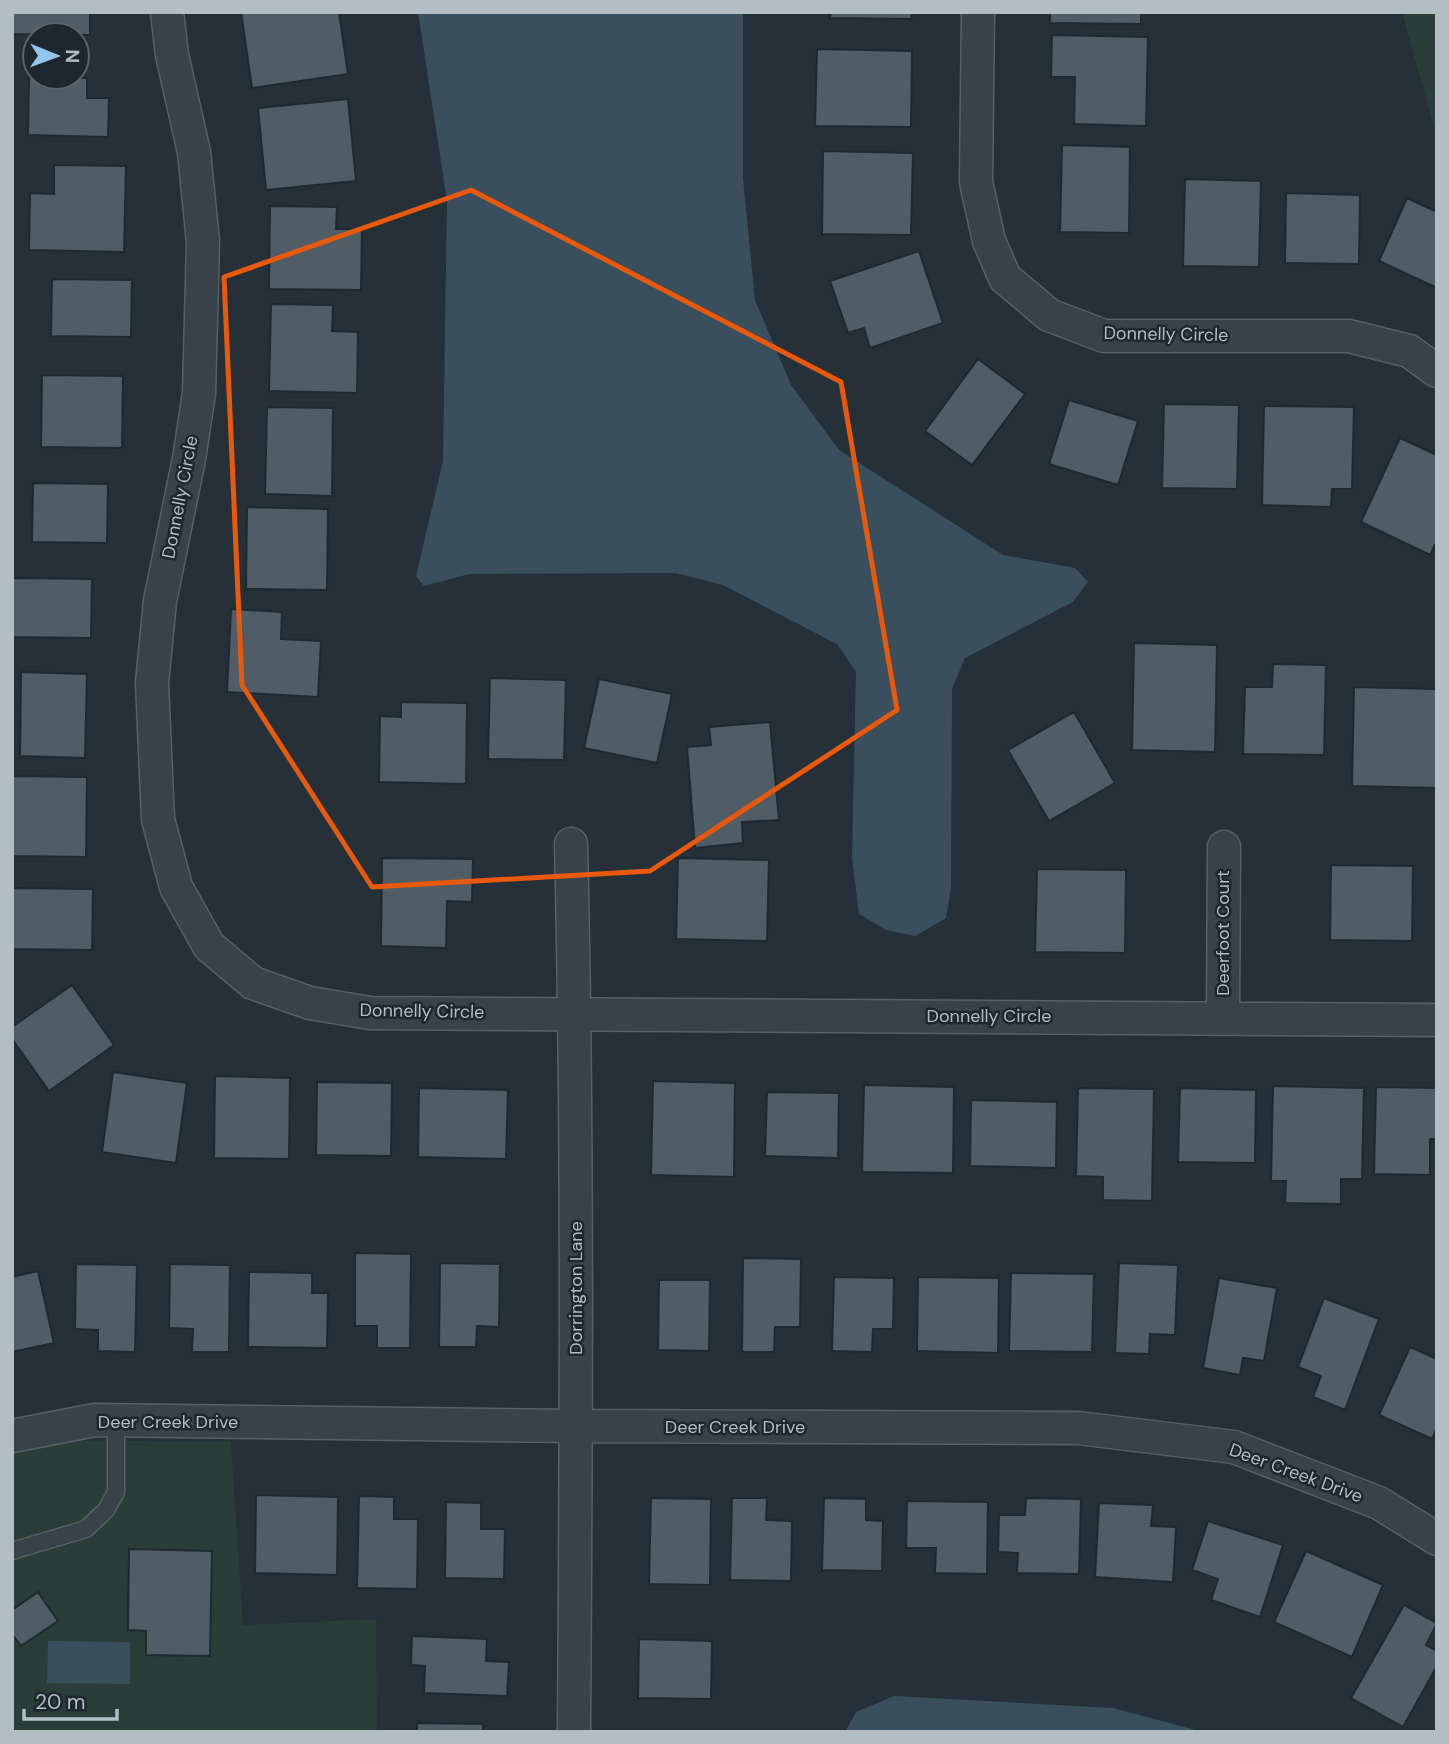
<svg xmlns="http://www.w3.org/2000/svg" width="1449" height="1744" viewBox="0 0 1449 1744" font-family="'DM Sans',sans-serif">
	<rect width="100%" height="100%" fill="#253038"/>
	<path fill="#2a3d39" d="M1402,12H1437V138Z
		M51,1440L231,1442L243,1625L376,1619L377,1732H12V1453Z"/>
	<path fill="#3a4f5d" d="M418,12H743V178L755,300L791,385L839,450L1003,555L1075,568L1088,582L1073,602L965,658L952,689L951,888L946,918L915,936L886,930L859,914L852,858L856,672L837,644L723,585L676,573L469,574L424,586L416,576L443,461L447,201Z
		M48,1641L130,1642V1684L47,1683Z
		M894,1696L1113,1708L1203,1732H845L856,1712Z"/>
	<path fill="#505d66" stroke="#1f292f" stroke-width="2" d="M12,12H90V35L12,34Z
		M241,12H339L348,74L252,88Z
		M831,12H912L911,19L830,18Z
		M1050,12H1141V24L1050,23Z
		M1052,35L1148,37L1146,126L1074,124L1075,77H1051Z
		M817,49L912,51L911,127L815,126Z
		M29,77L87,78V98H109L108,137L28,135Z
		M348,99L356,181L266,190L258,108Z
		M1062,145L1130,147L1129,233L1060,232Z
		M823,151L913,153L911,235L822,234Z
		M54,165L126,166L124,252L29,250L30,193L54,194Z
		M1185,179L1261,181L1259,267L1183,266Z
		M1286,193L1360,195L1359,264L1285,263Z
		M1407,198L1437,212V288L1379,261Z
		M270,206L337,207L336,229H362L361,290L269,289Z
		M919,251L943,323L870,348L864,328L848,333L830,281Z
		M52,279L132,280L131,337L51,336Z
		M271,304L333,305L332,331L358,332L357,393L269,391Z
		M978,359L1025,394L972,465L925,431Z
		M42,375L123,376L122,448L41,447Z
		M1069,400L1138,421L1118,485L1049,464Z
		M1164,404L1239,405L1237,489L1162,488Z
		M1264,406L1354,407L1352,489H1332L1331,507L1262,505Z
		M267,407L333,408L332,496L265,494Z
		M1400,438L1437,455V541L1430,555L1361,522Z
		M33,483L108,484L107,543L32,542Z
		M247,507L328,509L327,590L246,589Z
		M12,578L92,579L91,638L12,637Z
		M231,609L282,612L281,639L321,641L318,697L227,692Z
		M1134,643L1217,645L1215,752L1132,750Z
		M1273,664L1326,665L1324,755L1243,754L1245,687H1272Z
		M21,672L87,674L85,758L20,756Z
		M490,678L566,680L564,760L488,759Z
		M599,679L672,694L657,763L584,748Z
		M1354,687L1437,689V788L1352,786Z
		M401,702L467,703L466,784L379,782L380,716L401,717Z
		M1074,712L1115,783L1049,821L1008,750Z
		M770,722L779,820L742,822L743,843L695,848L687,747L711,745L709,727Z
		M12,776L87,777L86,857L12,856Z
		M382,858L473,859L472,902L447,901L446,948L381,946Z
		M678,858L769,860L767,941L676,939Z
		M1331,865L1413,866L1412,941L1330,940Z
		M1037,869L1126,870L1125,953L1035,952Z
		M12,888L93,889L92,950L12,949Z
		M72,985L114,1045L49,1091L12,1039V1027Z
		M113,1072L187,1083L176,1163L102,1152Z
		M215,1076L290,1078L289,1159L214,1158Z
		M653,1081L735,1083L734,1177L651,1175Z
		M317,1082L392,1083L391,1156L316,1155Z
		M864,1085L954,1087L953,1173L862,1172Z
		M1273,1086L1364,1088L1362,1179H1341V1204L1285,1203L1286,1181H1271Z
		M1376,1087L1437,1088V1139H1430V1175L1374,1174Z
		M419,1088L508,1090L506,1159L418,1157Z
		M1078,1088L1154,1089L1152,1201L1103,1200V1177L1076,1176Z
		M1180,1088L1256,1090L1255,1163L1178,1162Z
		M767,1092L839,1093L838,1158L765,1156Z
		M971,1100L1057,1102L1056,1168L970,1166Z
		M355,1253L411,1254L410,1348H377V1326H355Z
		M743,1258L801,1259L800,1327H775L774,1352H742Z
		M440,1263L500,1264L499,1327L477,1326L476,1347H439Z
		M1119,1263L1178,1265L1175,1335L1150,1334L1149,1354L1115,1353Z
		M76,1264L137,1265L135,1352L98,1351V1330L75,1329Z
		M170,1264L230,1265L229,1352H192L193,1329L169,1328Z
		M38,1271L54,1343L12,1352V1277Z
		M249,1272L312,1273V1293H328L327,1348L248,1347Z
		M1011,1273L1094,1274L1092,1352L1009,1351Z
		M834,1277L894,1278L893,1329H873L872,1352L832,1351Z
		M918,1277L999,1278L998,1353L917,1351Z
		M1219,1278L1277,1288L1264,1361L1243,1358L1240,1375L1203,1368Z
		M659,1280H710L709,1351L658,1350Z
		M1324,1298L1379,1319L1345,1410L1313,1397L1321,1376L1298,1367Z
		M1410,1347L1437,1359V1428L1432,1439L1379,1415Z
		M256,1495L338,1497L337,1575L255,1573Z
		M359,1496L394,1497V1519H418L417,1589L357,1588Z
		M651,1498L711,1499L710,1585L649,1584Z
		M732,1498H767L766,1520L792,1521L791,1581L730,1580Z
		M824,1498L866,1499V1520L883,1521L882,1571L822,1570Z
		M1026,1498L1081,1499L1079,1574L1017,1573L1018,1553L998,1552L999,1515H1025Z
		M907,1501L988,1502L987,1574L935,1573L936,1548H906Z
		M446,1502L481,1503V1529H505L504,1579L445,1578Z
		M1099,1503L1153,1505L1151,1526L1176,1527L1173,1582L1095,1577Z
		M1208,1521L1283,1545L1260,1617L1211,1600L1218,1579L1192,1570Z
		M129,1549L212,1551L210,1656L146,1655V1631L128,1630Z
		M1306,1551L1383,1585L1352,1657L1274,1622Z
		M38,1592L58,1621L21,1646L12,1634V1610Z
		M1404,1605L1437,1623L1426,1645L1437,1651V1666L1403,1727L1351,1698Z
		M412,1636L487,1639L486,1661L509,1662L507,1696L424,1693L425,1666L411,1665Z
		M639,1639L712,1641L711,1699L638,1698Z
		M417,1723L483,1724V1732H417Z"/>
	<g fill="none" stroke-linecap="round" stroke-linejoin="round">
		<g stroke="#566066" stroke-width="19">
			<path id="service" d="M12,1551L86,1529L106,1510L116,1492V1420"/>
		</g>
		<g stroke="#566066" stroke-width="35">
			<path id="minor" d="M167,12L172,55L194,152L203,242L199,393L189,459L160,601L152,683L158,819L176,887L209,946L253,983L310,1003L370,1013L1437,1020
				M978,12L976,182L989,241L1005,278L1049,315L1104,336H1349L1409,351L1437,371
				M571,844C578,1140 576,1436 574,1732
				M1223,1018L1224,847
				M12,1436L95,1420L576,1426L1078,1428L1234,1447L1379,1503L1437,1539"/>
		</g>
		<use href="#service" stroke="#384248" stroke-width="16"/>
		<use href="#minor" stroke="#384248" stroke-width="32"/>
	</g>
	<path fill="none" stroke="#e8590c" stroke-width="5" stroke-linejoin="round" d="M471,190L841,382L897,710L650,871L372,887L242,685L224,277Z"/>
	<g text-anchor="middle" stroke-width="5" stroke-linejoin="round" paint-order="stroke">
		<g font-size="18" fill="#b3bdc4" stroke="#1d272d">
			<text transform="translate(1166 334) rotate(1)" y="6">Donnelly Circle</text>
			<text transform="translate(180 497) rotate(-79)" y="6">Donnelly Circle</text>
			<text transform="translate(1223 933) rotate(-90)" y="6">Deerfoot Court</text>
			<text transform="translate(422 1011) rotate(1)" y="6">Donnelly Circle</text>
			<text x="989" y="1022">Donnelly Circle</text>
			<text transform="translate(576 1288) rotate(-90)" y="6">Dorrington Lane</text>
			<text x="168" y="1428">Deer Creek Drive</text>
			<text x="735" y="1433">Deer Creek Drive</text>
			<text transform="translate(1296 1473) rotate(20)" y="6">Deer Creek Drive</text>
		</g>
	</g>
	<rect width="1449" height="1744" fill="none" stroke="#b3bdc4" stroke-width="28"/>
	<g transform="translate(56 56) rotate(91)"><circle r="33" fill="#1d272d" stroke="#596369" stroke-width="2"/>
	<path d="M0-5L12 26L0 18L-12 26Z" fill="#92c5eb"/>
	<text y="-10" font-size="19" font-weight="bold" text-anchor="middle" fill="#b3bdc4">N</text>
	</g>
	<path d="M24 1709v10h93v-10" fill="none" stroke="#b3bdc4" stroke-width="3.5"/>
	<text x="35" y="1709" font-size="21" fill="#b3bdc4" stroke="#1d272d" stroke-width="5" paint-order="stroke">20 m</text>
</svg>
